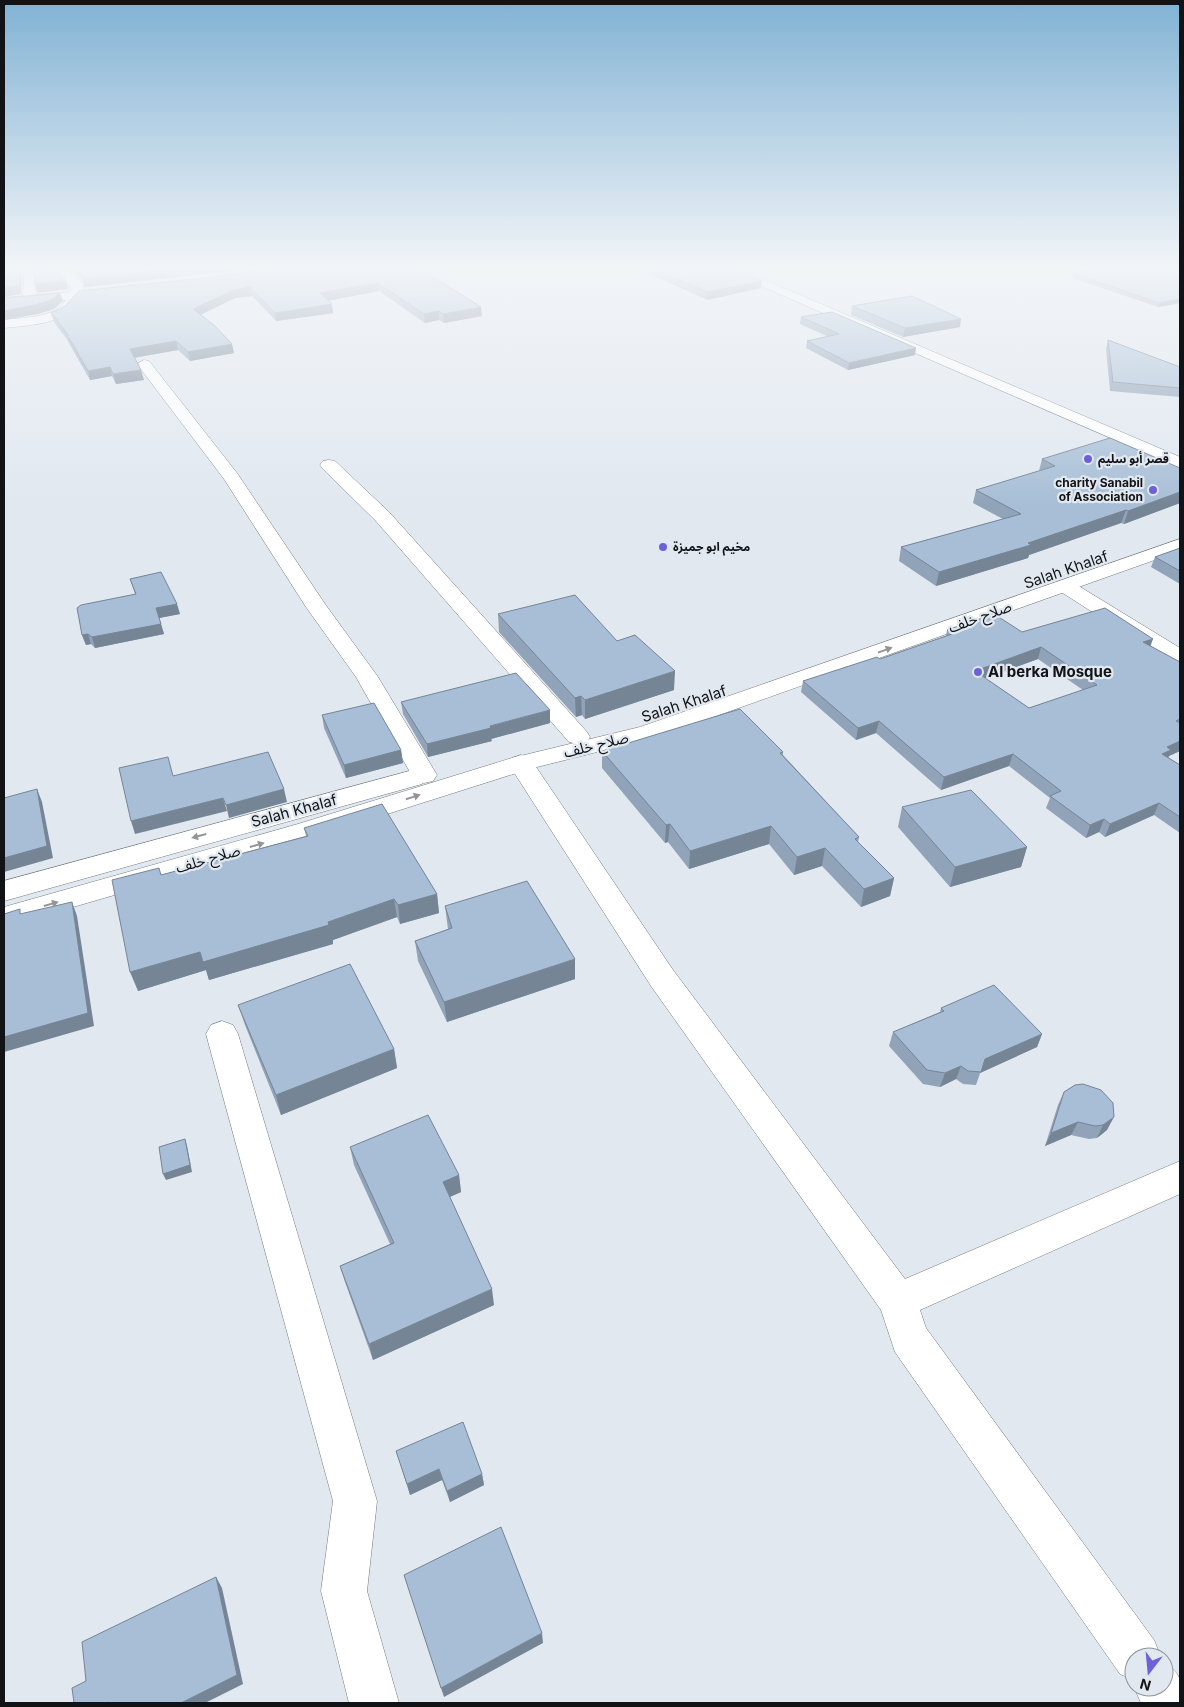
<svg xmlns="http://www.w3.org/2000/svg" width="1184" height="1707" viewBox="0 0 1184 1707" font-family="Inter,'Noto Sans Arabic',sans-serif">
	<rect width="100%" height="100%" fill="#e1e8f0"/>
	<g fill="none" stroke-linecap="round" stroke-linejoin="round">
		<g stroke="#747a81" stroke-width="1">
			<path id="minor" d="M13,266H27L34,271L36,295L70,292L71,287L50,266H64L83,283V291L112,288L118,292L112,296L80,299C65,325 31,325 4,328V320C24,317 54,319 66,300L4,306V298L23,296L24,275Z
				M715,266H732L1180,457V468Z
				M144,360L149,361L237,473L325,604L378,677L437,775L433,781L424,783L415,781L356,677L306,607L224,479L137,364Z
				M329,460L335,461L389,512L587,732L590,737L587,742L578,744L569,742L375,520L323,469L320,465L323,461Z
				M1065,580L1072,582L1180,648V665L1172,663L1058,590L1055,586L1058,582Z
				M521,755L530,758L673,970L905,1279L1180,1161V1194L920,1310L926,1328L1154,1640L1161,1657H1134V1680L1120,1674L895,1352L881,1310L651,986L508,763L512,758Z
				M222,1021L233,1025L238,1034L377,1501L367,1591L399,1703H349L321,1591L333,1501L206,1034L211,1025Z
				M1164,1664C1184,1674 1180,1682 1180,1703H1141L1134,1687H1164Z"/>
		</g>
		<g stroke="#747a81" stroke-width="1">
			<path id="major" d="M1180,539V551L657,737L529,769L318,836L4,927V907L298,824L512,758L640,727Z
				M413,770L422,772L426,778L422,784L4,901V881Z"/>
		</g>
		<use href="#minor" fill="#fff" fill-rule="evenodd"/>
		<use href="#major" fill="#fff" fill-rule="evenodd"/>
	</g>
	<path fill="#90a3b8" fill-rule="evenodd" d="M67,266H259L223,272L85,287L83,281Z
		M416,266L482,316L444,323L439,320L425,323L379,291L328,301L332,304L333,313L276,321L252,296L235,298L200,315L234,353L190,361L178,350L134,358L144,380L116,384L112,376L90,380L66,338L54,322L51,313L222,276Z
		M645,266H729L761,288L707,300L645,272L646,267Z
		M1180,270V303L1158,307L1072,278L1073,273Z
		M852,306L960,327L903,337L851,315Z
		M801,317L915,355L848,370L806,348L807,341L829,337L800,324Z
		M1108,340L1180,367V397L1110,391L1106,349Z
		M1042,459L1180,468V503L1124,524L1121,523L1029,555L1028,558L936,586L899,561L901,547L1003,519L973,503L976,490L1039,471Z
		M1180,548V584L1151,567L1155,557Z
		M130,579L180,614L159,618L164,634L95,648L91,644L86,645L82,635L135,594Z
		M498,614L617,641L674,690L585,719L582,715L576,717L499,632Z
		M947,630L1022,632L1150,646L1180,662V751L1169,756L1168,757L1180,765V833L1154,815L1105,837L1099,832L1086,838L1046,808L1050,798L1009,766L941,790L876,733L856,740L801,692L803,681L880,659L946,636ZM1038,659L1083,690L1029,708L985,678Z
		M401,702L550,723L491,739L492,741L428,757L403,714Z
		M322,715L401,750L403,763L346,778L324,728Z
		M602,751L783,752V755L859,837L858,842L894,878L890,896L861,907L822,866L794,875L769,844L689,869L668,842L665,843L602,768Z
		M902,807L1027,847L1021,867L950,887L898,827Z
		M304,828L437,894L439,913L400,924L397,917L333,940V944L209,980L206,970L138,991L161,875L306,836Z
		M445,906L575,979L447,1022L418,961L415,941L448,929Z
		M238,1005L394,1049L397,1068L281,1115L245,1025Z
		M941,1008L1042,1034L1037,1047L980,1073L976,1085L963,1084L956,1079L940,1087L923,1084L889,1046L893,1032L940,1012Z
		M1075,1085L1107,1130L1097,1138L1089,1139L1071,1135L1045,1146L1058,1105L1064,1092Z
		M350,1147L459,1175L461,1192L450,1197L494,1305L373,1360L345,1282L340,1266L390,1244L354,1165Z
		M396,1451L482,1474L484,1485L450,1502L442,1480L410,1495Z"/>
	<path fill="#758596" d="M199,266H259L223,272L85,287L83,279Z
		M20,268L22,276L21,294L4,297V288Z
		M66,281L68,289L38,293L35,284Z
		M762,281L761,288L707,300V292Z
		M378,283L379,291L321,302L320,293Z
		M250,287L252,296L235,298L194,318L193,309L234,290Z
		M60,293L63,301L54,309L38,314L4,320V311Z
		M1180,299V303L1158,307L1159,303Z
		M332,304L333,313L276,321L275,313Z
		M481,307L482,316L444,323L443,314Z
		M439,311V320L425,323L424,314Z
		M961,319L960,327L903,337L905,328Z
		M176,341L178,350L132,358L130,349Z
		M232,344L234,353L190,361L188,352Z
		M916,348L915,355L848,370L849,363Z
		M110,367L112,376L90,380L88,371Z
		M141,370L144,380L116,384L113,374Z
		M1180,492V503L1124,524L1128,511Z
		M1126,510L1121,523L1029,555L1028,558L936,586L939,572L1028,543Z
		M177,604L180,614L159,618L156,608Z
		M161,624L164,634L95,648L92,637Z
		M88,634L91,644L86,645L82,635Z
		M1153,639L1149,650L1143,642Z
		M1041,647L1038,659L972,683L975,671Z
		M675,671L674,690L585,719V700Z
		M581,696L582,715L576,717L575,698Z
		M550,710V723L491,739L492,741L428,757L427,744Z
		M879,721L876,733L856,740L858,728Z
		M1180,741V751L1169,756L1166,762L1162,754L1167,747Z
		M401,750L403,763L346,778L344,765Z
		M1013,754L1009,766L941,790L944,777Z
		M37,789L42,802L53,858L4,872V858Z
		M284,789L287,802L229,818L226,805Z
		M223,798L227,811L135,834L131,821Z
		M1159,803L1154,815L1105,837L1110,824Z
		M1104,819L1099,832L1086,838L1090,825Z
		M670,824L668,842L665,843L666,825Z
		M771,826L769,844L689,869L690,851Z
		M1027,847L1021,867L950,887L955,867Z
		M825,848L822,866L794,875L797,857Z
		M894,878L890,896L861,907L864,889Z
		M437,894L439,913L400,924L398,905Z
		M394,899L397,917L333,940V944L209,980L206,970L138,991L130,972L200,952L328,922Z
		M72,902L77,916L94,1026L4,1052V1037Z
		M575,959V979L447,1022L444,1002Z
		M1042,1034L1037,1047L980,1073L976,1085L985,1059Z
		M394,1049L397,1068L281,1115L276,1095Z
		M961,1066L956,1079L940,1087L945,1073Z
		M1114,1117L1107,1130L1097,1138L1103,1125Z
		M1078,1122L1071,1135L1045,1146L1051,1133Z
		M185,1139L187,1146L192,1172L166,1180L163,1174Z
		M459,1175L461,1192L445,1199L443,1182Z
		M492,1289L494,1305L373,1360L369,1344Z
		M439,1469L442,1480L410,1495L407,1484Z
		M482,1474L484,1485L450,1502L447,1491Z
		M216,1577L222,1588L243,1684L205,1703H181Z
		M542,1633L543,1643L444,1697L441,1688Z"/>
	<path fill="#a7bed6" stroke="#758596" fill-rule="evenodd" d="M4,266H18L20,268L19,286L4,288Z
		M33,266H53L66,281L35,284Z
		M74,266H199L83,279L82,273Z
		M279,266H416L481,307L443,314L439,311L424,314L378,283L320,293L332,304L275,313L250,287L234,290L193,309L214,325L232,344L188,352L176,341L130,349L141,370L113,374L110,367L88,371L64,329L51,313L65,306L79,291L222,276Z
		M649,266H729L762,281L707,292Z
		M1110,266H1169L1180,270V299L1159,303L1073,273Z
		M60,293L51,300L35,305L4,311V298Z
		M912,296L961,319L905,328L852,306Z
		M832,312L916,348L849,363L807,341L839,334L801,317Z
		M1108,340L1180,367V388L1113,382Z
		M1110,438L1180,468V492L1128,511L1126,510L1028,543L1031,545L939,572L901,547L1021,514L976,490L1055,466L1042,459Z
		M1180,548V571L1155,557Z
		M161,572L177,604L156,608L161,624L92,637L88,634L82,635L77,608L81,605L136,594L130,579Z
		M575,595L617,641L635,635L675,671L585,700L581,696L575,698L498,614Z
		M1105,608L1153,639L1143,642L1180,662V719L1176,721L1180,723V741L1167,747L1171,750L1162,754L1180,765V817L1159,803L1110,824L1104,819L1090,825L1050,796L1061,791L1013,754L944,777L879,721L858,728L803,681L877,657L880,659L952,634L947,630L994,614L1022,632ZM1041,647L1097,685L1029,708L975,671Z
		M516,673L550,710L490,726L491,728L427,744L401,702Z
		M374,703L401,750L344,765L322,715Z
		M740,709L783,752L780,753L859,837L855,839L894,878L864,889L825,848L797,857L771,826L690,851L670,824L666,825L602,751Z
		M268,752L284,789L226,805L223,798L131,821L119,768L168,757L173,776Z
		M37,789L47,846L4,858V798Z
		M971,790L1027,847L955,867L902,807Z
		M382,804L437,894L398,905L394,899L328,922L329,925L203,962L200,952L130,972L112,880L159,868L161,875L308,836L304,828Z
		M527,881L575,959L444,1002L415,941L452,928L445,906Z
		M72,902L88,1013L4,1037V914L20,909V914Z
		M350,964L394,1049L276,1095L238,1005Z
		M994,985L1042,1034L985,1059L981,1072L968,1071L961,1066L945,1073L927,1070L893,1032L944,1011L941,1008Z
		M1083,1084L1101,1090L1113,1103L1114,1117L1103,1125L1095,1126L1078,1122L1051,1133L1064,1092L1075,1085Z
		M428,1115L459,1175L443,1182L492,1289L369,1344L340,1266L394,1243L350,1147Z
		M185,1139L190,1165L163,1174L159,1147Z
		M463,1422L482,1474L447,1491L439,1469L407,1484L396,1451Z
		M501,1527L542,1633L441,1688L404,1575Z
		M216,1577L237,1675L181,1703H109L108,1702L105,1703H74L72,1688L86,1681L82,1642Z"/>
	<defs><path id="oneway-solid" d="M-6-.8H1V-3.2L6.5 0L1 3.2V.8H-6Z" transform="scale(1.25)"/></defs>
	<g fill="#949596">
		<use href="#oneway-solid" transform="translate(885 650) rotate(-20)"/>
		<use href="#oneway-solid" transform="translate(413 797) rotate(-18)"/>
		<use href="#oneway-solid" transform="translate(199 836) rotate(165)"/>
		<use href="#oneway-solid" transform="translate(257 845) rotate(-16)"/>
		<use href="#oneway-solid" transform="translate(51 904) rotate(-16)"/>
	</g>
	<linearGradient id="sky" x2="0" y2="1"><stop stop-color="#81b2d4"/><stop offset="0.53" stop-color="#f2f5f8"/><stop offset="1" stop-color="#f2f5f8" stop-opacity="0"/></linearGradient>
	<rect width="1184" height="505" fill="url(#sky)"/>
	<g fill="#6c61db" stroke="#e1e8f0" stroke-width="2">
		<circle cx="1088" cy="459" r="5"/>
		<circle cx="1153" cy="490" r="5"/>
		<circle cx="663" cy="547" r="5"/>
		<circle cx="978" cy="672" r="5"/>
	</g>
	<g text-anchor="middle" stroke-width="4.5" stroke-linejoin="round" paint-order="stroke">
		<g font-size="12" font-weight="bold" fill="#111316" stroke="#e1e8f0" text-anchor="start">
			<text x="1098" y="463">قصر أبو سليم</text>
			<text x="1143" y="487" text-anchor="end">charity Sanabil<tspan x="1143" dy="14">of Association</tspan></text>
			<text x="673" y="551">مخيم ابو جميزة</text>
		</g>
		<g font-size="15" fill="#111316" stroke="#e1e8f0">
			<text transform="translate(1066 570) rotate(-19)" y="5">Salah Khalaf</text>
			<text transform="translate(980 617) rotate(-20)" y="5">صلاح خلف</text>
			<text transform="translate(684 704) rotate(-18)" y="5">Salah Khalaf</text>
			<text transform="translate(596 745) rotate(-14)" y="5">صلاح خلف</text>
			<text transform="translate(294 811) rotate(-15)" y="5">Salah Khalaf</text>
			<text transform="translate(208 859) rotate(-16)" y="5">صلاح خلف</text>
		</g>
		<g font-size="15" font-weight="bold" fill="#111316" stroke="#e1e8f0" text-anchor="start">
			<text x="988" y="677">Al berka Mosque</text>
		</g>
	</g>
	<rect width="1184" height="1707" fill="none" stroke="#111316" stroke-width="10"/>
	<g transform="translate(1149 1672) rotate(196)"><circle r="24" fill="#e1e8f0" stroke="#8e9399"/>
	<path d="M0-4L9 19L0 12L-9 19Z" fill="#6c61db"/>
	<text y="-8" font-size="14" font-weight="bold" text-anchor="middle" fill="#111316">N</text>
	</g>
</svg>
